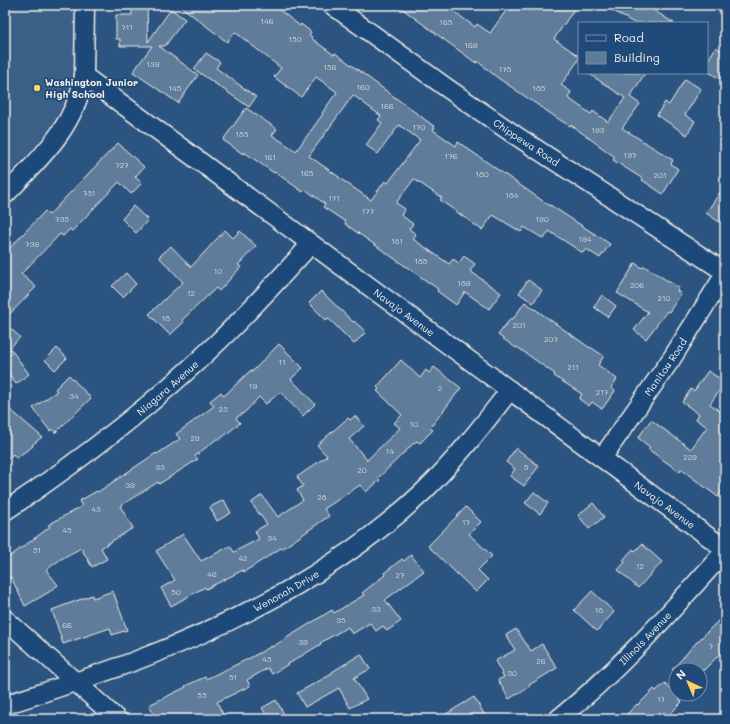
<svg xmlns="http://www.w3.org/2000/svg" width="730" height="724" viewBox="0 0 730 724" font-family="Mali,sans-serif">
	<rect width="100%" height="100%" fill="#2c5481"/>
	<filter id="ink" filterUnits="userSpaceOnUse"><feTurbulence type="fractalNoise" baseFrequency=".025" numOctaves="2"/><feDisplacementMap in="SourceGraphic" scale="8" xChannelSelector="R" yChannelSelector="G"/><feConvolveMatrix kernelMatrix="1 2 1 2 8 2 1 2 1" color-interpolation-filters="sRGB"/></filter>
	<g filter="url(#ink)">
		<path fill="#3b6088" d="M5,5H76L78,29L72,77L66,100L47,134L5,177Z"/>
		<path fill="#5e7b9a" stroke="#f4f1e8" fill-rule="evenodd" d="M132,5H147L148,42L171,9L185,19L165,46H159L198,75L178,103L133,72L152,46H120V39H116V15H132Z
			M179,5H273L300,26L301,24L311,32L309,35L312,37L311,38L334,55L335,53L435,127L433,130L456,146L458,142L550,206V205L610,244L600,258L586,249L583,253L549,231L544,239L524,227L521,232L493,215L482,230L440,200L442,198L414,179L396,203L405,209L401,215L413,224L409,229L416,234L413,239L449,264L453,259L459,263L464,256L475,264L470,271L501,293L489,309L465,292L456,305L437,291L438,289L345,224L346,222L323,207L325,204L305,189L303,192L275,172L274,173L244,152L243,154L223,140L246,108L277,129L272,135L296,151L323,114L322,113L337,92L316,77L301,97L274,77L281,68L235,32L227,42ZM353,95L381,116L378,120L382,123L366,145L378,154L399,125L420,140L388,183L385,181L371,200L338,177H339L309,156Z
			M397,5H445L475,27L477,24L490,33L510,5H577L554,39L579,56V59L561,85L571,92L568,98L591,114L593,111L608,122L625,98L588,73H645L630,97L640,104L622,128L673,160L671,164L678,169L663,194L642,180L643,179L613,160L615,157L571,125L570,126L560,120L498,78L477,61L476,63Z
			M603,5H645L674,23H634Z
			M716,47L725,53V82L707,71V62Z
			M206,53L220,62L216,68L256,97L249,107L194,69Z
			M685,79L701,89L685,115L695,121L687,135L657,115L665,102L669,105Z
			M118,143L144,167L135,177L142,183L131,194L119,182L72,231L70,229L63,236L60,234L21,274L36,287L5,319V253L45,211L49,215L87,175Z
			M725,185V226L706,213Z
			M133,206L148,220L136,233L122,219Z
			M225,230L233,238L240,231L256,246L238,265L241,267L219,291L216,288L182,320L184,322L170,335L149,314L183,282L159,257L171,246L191,267Z
			M635,263L642,268L644,266L679,288L677,291L681,294L669,312L667,311L646,339L634,330L648,312L617,293Z
			M126,273L136,284L123,297L112,286Z
			M528,280L542,290L533,303L519,293Z
			M321,291L353,322L354,321L366,332L354,344L328,318L326,320L309,303Z
			M602,295L616,306L608,317L594,307Z
			M525,302L590,348V347L604,356L598,365L617,379L611,388L615,391L602,409L592,402L589,406L579,399L582,394L554,376L555,374L517,347L516,348L498,335L511,318L513,319Z
			M5,324L20,337L10,348L29,374L16,384L5,368Z
			M279,344L303,368L291,379L315,404L303,416L280,392L266,404L259,397L245,412L236,418L240,423L219,440L218,438L195,456L198,459L159,484L158,482L120,506L133,528L101,548L107,559L92,567L81,548L61,559L46,570L58,585L49,592L25,606L11,577L5,580V560L50,527L48,525L82,506L79,501L97,491L98,492L156,453L157,454L180,439L176,434L214,406L210,401L221,392L224,396L251,370L252,372Z
			M57,348L67,358L55,370L45,360Z
			M401,360L420,378L426,370L429,373L434,367L461,388L433,424V425L430,428L433,430L420,443L417,441L414,443L378,478L380,480L366,492L360,485L324,509L329,516L282,549L281,548L244,572L243,570L206,589L205,587L171,606L161,588L175,580L156,551L183,534L201,561L230,546L234,552L259,539L255,531L267,524L251,503L262,495L278,517L303,500L297,490L303,486L297,477L327,456L317,445L348,418L350,420L355,416L364,426L349,439L367,460L400,428L394,423L402,415L377,391L379,389L377,387Z
			M708,371L725,382L710,404L725,415V486L718,497L681,469L680,472L648,449L650,447L638,438L651,420L691,449L707,427L696,419L699,414L682,402L691,389L694,391Z
			M69,375L91,398L55,433L53,429L50,431L33,408L57,391L55,389Z
			M5,405L42,437L32,445L33,446L16,458L13,454L5,462Z
			M516,448L539,466L524,486L510,476L515,469L506,462Z
			M534,492L548,503L540,514L525,503Z
			M224,500L231,513L217,521L210,507Z
			M593,503L604,517L589,529L578,515Z
			M466,507L481,522L469,534L492,556L478,570L488,580L476,592L428,546Z
			M642,544L662,562L638,588L618,570L625,562L623,560L633,549L635,551Z
			M411,555L424,571L385,600L401,621L387,631L383,626L376,631L370,623L352,634L348,627L320,643L321,644L272,674L268,668L247,680L250,686L217,702L225,719H156L149,705L186,687L185,686L205,677L206,679L248,659L272,646V647L332,610L334,613L364,595L362,593L385,575L384,573L402,559L404,561Z
			M113,591L127,630L112,635L110,628L63,644L52,610L92,595L93,598Z
			M592,591L614,612L597,631L574,610Z
			M725,614V649L704,670H672L695,644Z
			M516,629L531,651L542,644L557,668L529,685L530,686L509,699L498,680L504,677L495,661L515,650L506,635Z
			M361,654L370,669L354,678L367,699L350,708L339,688L305,707L297,693L332,674V672Z
			M665,683L682,702L668,716L664,712L657,719H622L637,704L638,705L654,689L656,691Z
			M474,697L487,719H438Z
			M276,700L284,714L275,719H269L262,708Z"/>
		<g fill="none" stroke-linecap="round" stroke-linejoin="round">
			<g stroke="#f4f1e8" stroke-width="21">
				<g id="minor">
					<path id="s1" d="M332,5L447,88L515,135L725,272"/>
					<path id="s2" d="M84,76L725,549"/>
					<path d="M5,195C40,158 74,129 84,76L85,5"/>
					<path id="s3" d="M602,458L672,358L725,274"/>
					<path id="s4" d="M5,511C80,461 154,404 219,341C251,310 281,277 311,244"/>
					<path d="M5,619L117,719"/>
					<path id="s5" d="M5,705C48,691 92,677 135,661C239,622 341,569 423,492C455,461 482,426 510,390"/>
					<path id="s6" d="M558,719C620,670 672,610 725,551"/>
				</g>
			</g>
			<use href="#minor" stroke="#1f4a7a" stroke-width="18"/>
		</g>
	</g>
	<circle fill="#ffd166" stroke="#1f4a7a" stroke-width="1.5" cx="37" cy="88" r="4"/>
	<g text-anchor="middle" stroke-width="3.5" stroke-linejoin="round" paint-order="stroke">
		<g font-size="8" fill="#ced4d4">
			<text x="267" y="24">146</text>
			<text x="446" y="25">165</text>
			<text x="127" y="30">711</text>
			<text x="295" y="42">150</text>
			<text x="471" y="48">169</text>
			<text x="153" y="67">139</text>
			<text x="330" y="70">156</text>
			<text x="505" y="72">175</text>
			<text x="363" y="90">160</text>
			<text x="175" y="91">145</text>
			<text x="539" y="91">185</text>
			<text x="387" y="109">166</text>
			<text x="419" y="130">170</text>
			<text x="598" y="133">193</text>
			<text x="242" y="137">155</text>
			<text x="630" y="158">197</text>
			<text x="451" y="159">176</text>
			<text x="270" y="160">161</text>
			<text x="122" y="168">727</text>
			<text x="307" y="176">165</text>
			<text x="482" y="177">180</text>
			<text x="660" y="178">201</text>
			<text x="89" y="196">731</text>
			<text x="512" y="198">184</text>
			<text x="334" y="201">171</text>
			<text x="368" y="214">177</text>
			<text x="62" y="222">735</text>
			<text x="542" y="222">190</text>
			<text x="585" y="242">194</text>
			<text x="397" y="244">181</text>
			<text x="32" y="247">739</text>
			<text x="421" y="264">185</text>
			<text x="218" y="274">10</text>
			<text x="464" y="286">189</text>
			<text x="637" y="288">206</text>
			<text x="191" y="296">12</text>
			<text x="664" y="301">210</text>
			<text x="166" y="321">18</text>
			<text x="519" y="328">201</text>
			<text x="551" y="342">207</text>
			<text x="282" y="365">11</text>
			<text x="573" y="370">211</text>
			<text x="253" y="389">19</text>
			<text x="440" y="391">2</text>
			<text x="602" y="395">217</text>
			<text x="74" y="399">34</text>
			<text x="223" y="412">23</text>
			<text x="414" y="427">10</text>
			<text x="195" y="441">29</text>
			<text x="390" y="454">14</text>
			<text x="690" y="460">229</text>
			<text x="160" y="470">33</text>
			<text x="526" y="470">5</text>
			<text x="362" y="473">20</text>
			<text x="130" y="488">39</text>
			<text x="322" y="500">28</text>
			<text x="96" y="512">43</text>
			<text x="466" y="525">17</text>
			<text x="67" y="533">45</text>
			<text x="272" y="541">34</text>
			<text x="37" y="553">51</text>
			<text x="243" y="561">42</text>
			<text x="640" y="569">12</text>
			<text x="212" y="577">46</text>
			<text x="400" y="578">27</text>
			<text x="176" y="595">50</text>
			<text x="376" y="612">33</text>
			<text x="599" y="613">18</text>
			<text x="341" y="623">35</text>
			<text x="67" y="628">66</text>
			<text x="303" y="645">39</text>
			<text x="711" y="649">7</text>
			<text x="267" y="662">45</text>
			<text x="541" y="664">26</text>
			<text x="512" y="676">30</text>
			<text x="233" y="680">51</text>
			<text x="202" y="698">55</text>
			<text x="661" y="702">17</text>
		</g>
		<g font-size="10" font-weight="bold" fill="#f4f1e8" stroke="#1f4a7a" text-anchor="start">
			<text x="45" y="86">Washington Junior<tspan x="45" dy="12">High School</tspan></text>
		</g>
		<g font-size="10" fill="#f4f1e8" stroke="#1f4a7a">
			<text dy="4" stroke="none"><textPath href="#s1" startOffset="238">Chippewa Road</textPath></text>
			<text dy="4" stroke="none"><textPath href="#s2" startOffset="398">Navajo Avenue</textPath></text>
			<text dy="4" stroke="none"><textPath href="#s3" startOffset="111">Manitou Road</textPath></text>
			<text dy="4" stroke="none"><textPath href="#s4" startOffset="204">Niagara Avenue</textPath></text>
			<text dy="4" stroke="none"><textPath href="#s2" startOffset="722">Navajo Avenue</textPath></text>
			<text dy="4" stroke="none"><textPath href="#s5" startOffset="304">Wenonah Drive</textPath></text>
			<text dy="4" stroke="none"><textPath href="#s6" startOffset="119">Illinois Avenue</textPath></text>
		</g>
	</g>
	<rect width="730" height="724" fill="none" stroke="#1f4a7a" stroke-width="20"/>
	<rect x="10" y="10" width="710" height="704" fill="none" stroke="#f4f1e8" stroke-width="1.5" filter="url(#ink)"/>
	<rect x="578" y="22" width="130" height="52" fill="#1f4a7a" stroke="#748da6"/>
	<rect x="586" y="35" width="20" height="6" fill="#1f4a7a" stroke="#748da6"/>
	<text x="614" y="42" font-size="12" fill="#f4f1e8">Road</text>
	<rect x="586" y="52" width="20" height="12" fill="#5e7b9a" stroke="#748da6"/>
	<text x="614" y="62" font-size="12" fill="#f4f1e8">Building</text>
	<g transform="translate(688 682) rotate(316)"><circle r="19" fill="#1f4a7a" stroke="#748da6"/>
	<path d="M0-3L7 15L0 10L-7 15Z" fill="#ffd166"/>
	<text y="-6" font-size="11" font-weight="bold" text-anchor="middle" fill="#f4f1e8">N</text>
	</g>
</svg>
